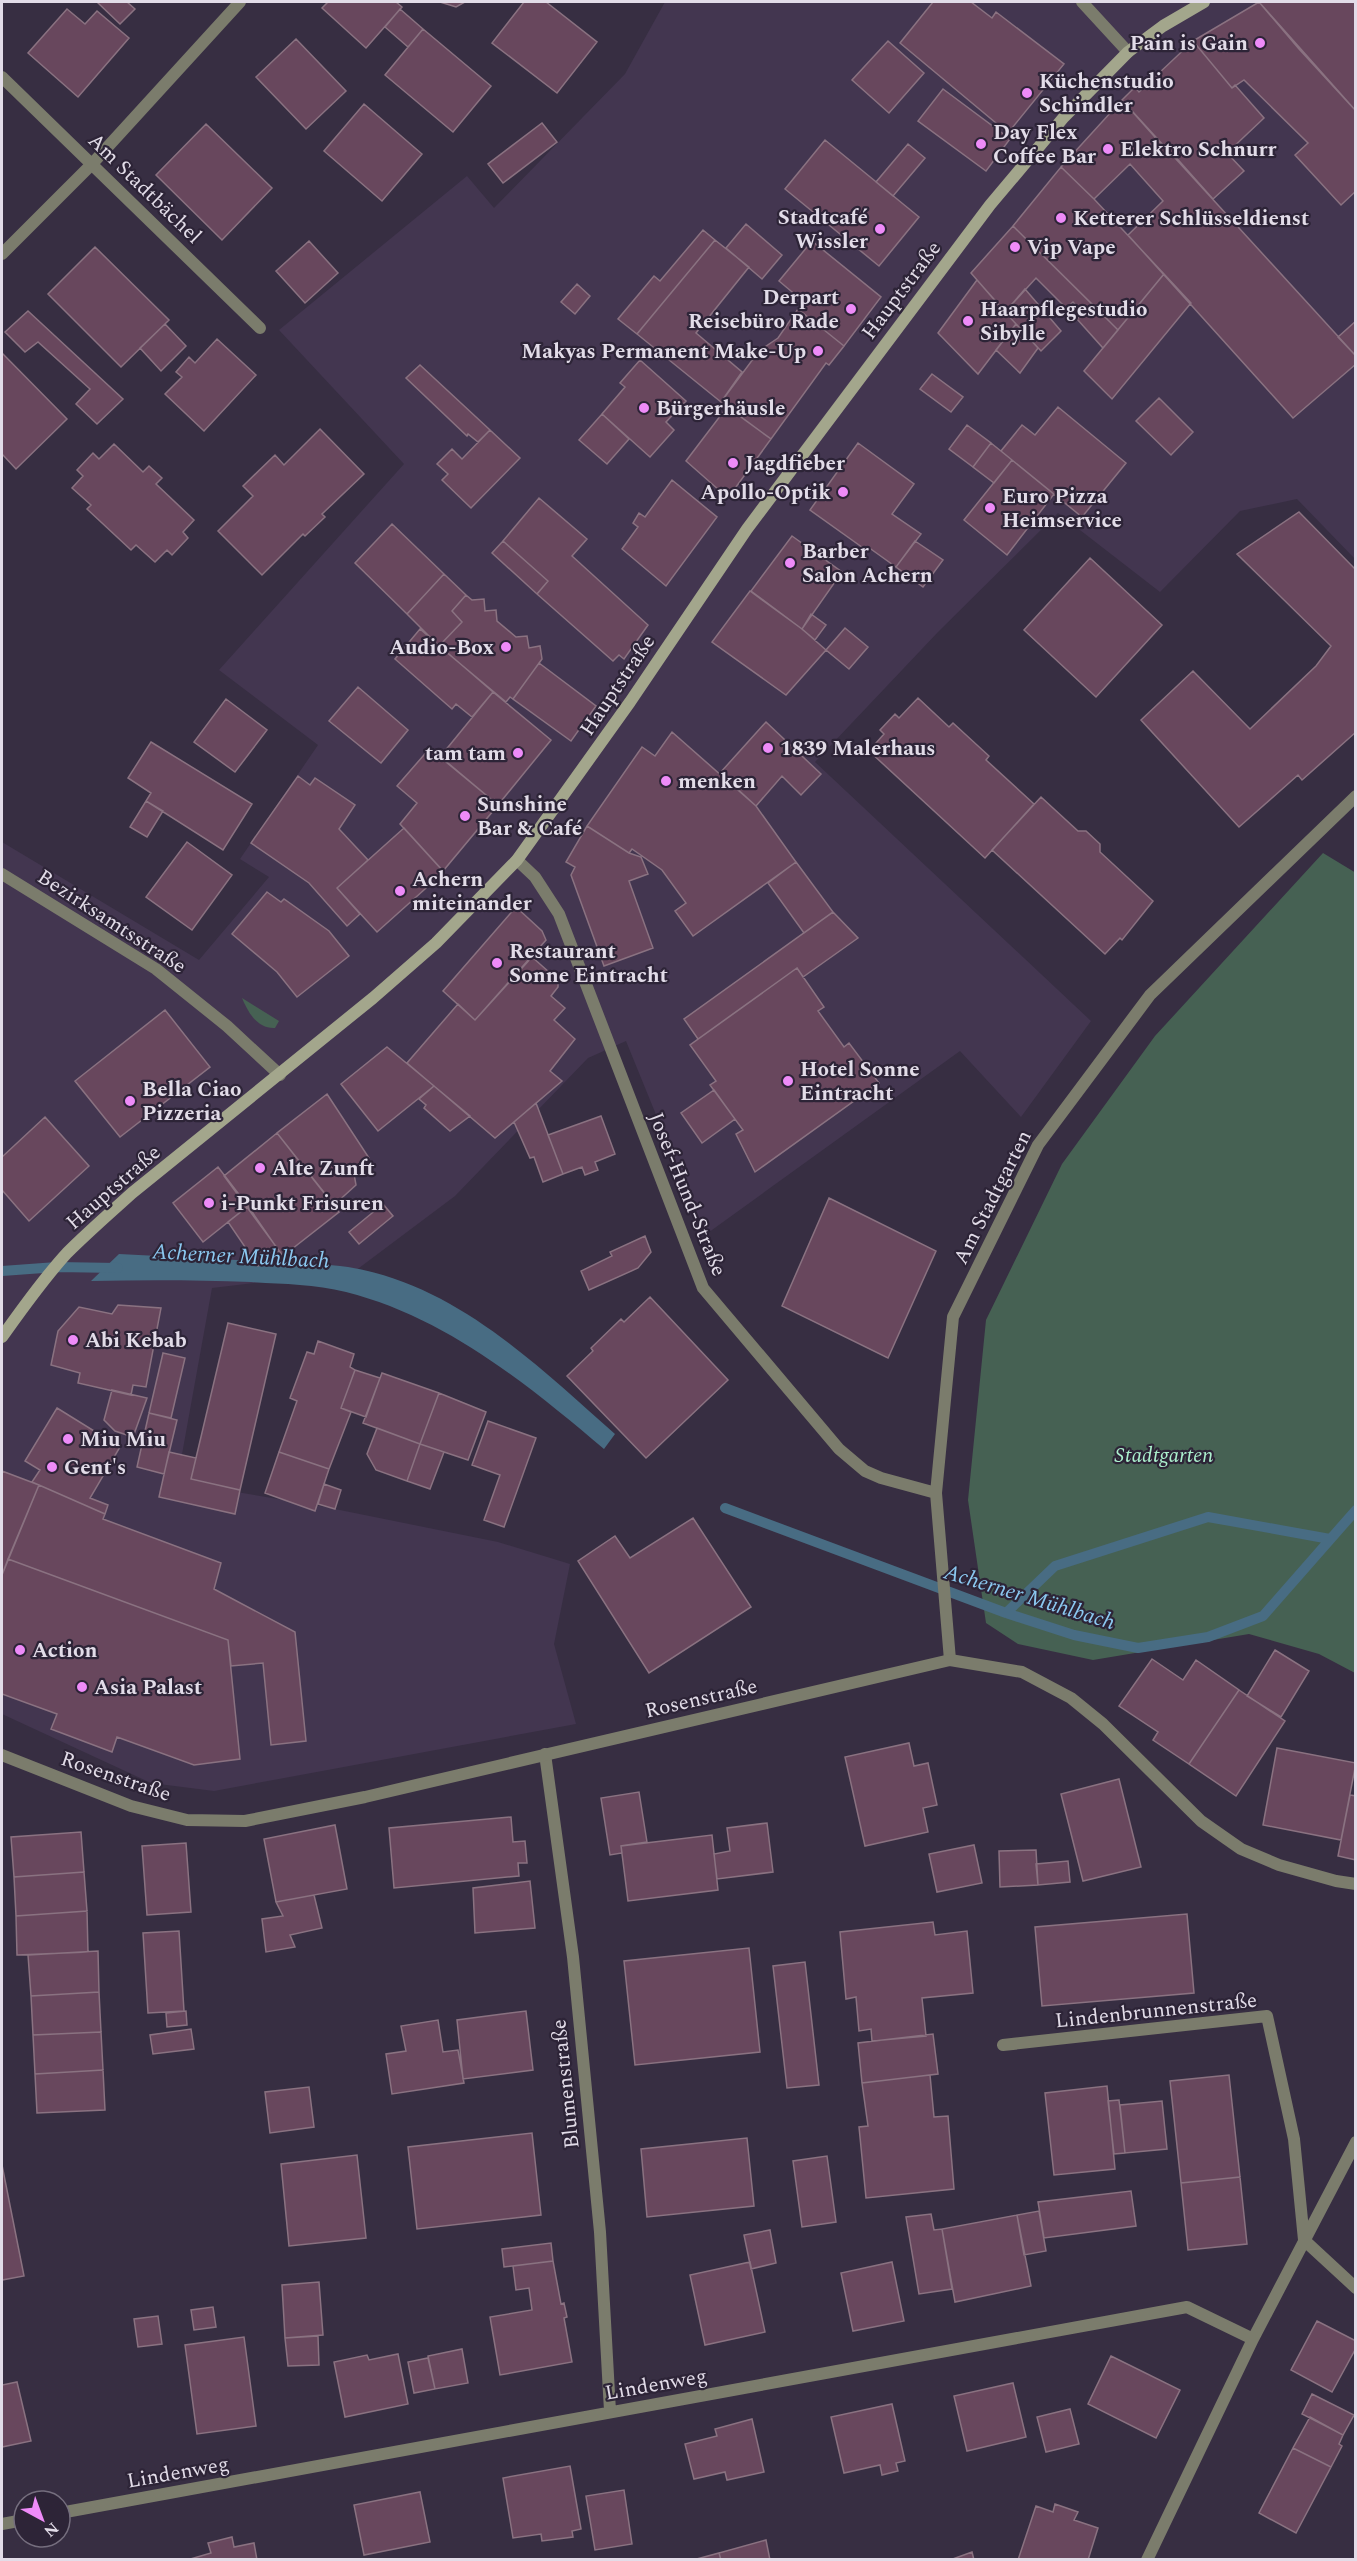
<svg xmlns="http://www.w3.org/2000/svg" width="1357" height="2561" viewBox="0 0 1357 2561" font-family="Spectral,serif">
	<rect width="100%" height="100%" fill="#372e42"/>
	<path fill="#433650" d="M665,2H1355V559L1297,499L1240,511L1160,592L1058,513L938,632L815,762L1091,1021L1021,1117L960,1051L705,1235L626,1041L588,1058L455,1196L355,1271L212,1288L177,1482L320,1506L498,1542L570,1564L554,1644L576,1724L214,1791L151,1783L2,1714V842L199,960L269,877L240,859L318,745L219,670L404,464L279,330L467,176L494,208L625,74Z"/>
	<path fill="#466153" d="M1323,853L1356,873L1355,1673L1319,1654L1249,1634L1093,1660L1018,1644L986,1623L968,1500L986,1320L1062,1164L1155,1036Z
		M242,998L279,1021L275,1028C257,1029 248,1012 242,998Z"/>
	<path fill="#486c83" d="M119,1254C174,1257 229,1259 284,1263C305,1264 327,1264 348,1267C455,1284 537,1365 615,1434L604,1449C527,1384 445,1317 346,1292C314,1284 282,1284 251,1282C197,1280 145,1280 91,1281Z"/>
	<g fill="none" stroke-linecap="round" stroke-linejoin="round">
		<path stroke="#486c83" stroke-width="10" d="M2,1271L57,1267L118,1268
			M725,1508L1006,1613L1074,1635L1138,1648L1208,1637L1263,1616L1356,1510
			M1006,1613L1055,1566L1208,1517L1330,1539"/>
	</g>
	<path fill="#68475d" stroke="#8a7281" stroke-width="1.5" d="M97,2H127L135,9L120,24Z
		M328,2H396L402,7L366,48L322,8Z
		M440,2H465L456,7Z
		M524,2H546L597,42L557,93L492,43Z
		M933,2H971L992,18L996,12L1064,64L1008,133L900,43Z
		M1259,2L1356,111V191L1341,205L1295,155L1308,143L1244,80L1232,88L1193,41Z
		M1259,2H1356V111L1299,49Z
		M67,9L85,24L97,11L129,38L78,97L28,53Z
		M400,9L423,29L408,47L385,27Z
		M423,29L491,86L453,132L385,75Z
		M296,39L346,91L306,129L256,77Z
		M888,41L924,73L889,113L852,80Z
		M1193,41L1232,88L1235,85L1264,118L1227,153L1244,171L1213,199L1172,153L1170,154L1122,100L1135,87L1139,92Z
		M943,89L1010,139L986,171L918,121Z
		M1122,100L1356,356V364L1293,418L1128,235L1163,201L1130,164L1094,199L1061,167Z
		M364,104L422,154L382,201L324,151Z
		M542,123L557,142L503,183L488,164Z
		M206,124L272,188L222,240L156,175Z
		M825,140L919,217L879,266L785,189Z
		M908,144L925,158L893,196L876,182Z
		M1061,167L1094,199L1164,274L1118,330L1013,226Z
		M746,224L782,255L762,279L726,248Z
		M1013,226L1092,304L1083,313L1073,302L1066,308L1036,278L1005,312L971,273Z
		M703,230L715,240L637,334L618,319L654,276L660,281Z
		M715,240L749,267L696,333L742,372L721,402L637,334Z
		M309,241L338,273L305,303L276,271Z
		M812,241L881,297L844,346L798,309L804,302L779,281Z
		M95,247L169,320L121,367L48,294Z
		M1164,274L1191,303L1112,399L1084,371Z
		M977,280L1016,324L978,374L938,333Z
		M577,284L590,296L575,314L561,302Z
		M1025,289L1061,331L1041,351L1005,312Z
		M1092,304L1118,330L1103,348L1077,319Z
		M798,309L844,346L829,365L826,363L771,439L721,402L759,351L778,338Z
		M28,311L123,399L97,424L76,404L90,389L38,342L25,352L5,332Z
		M1356,321V356L1338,337Z
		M165,324L186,346L161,371L140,348Z
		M1016,324L1038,348L1020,373L996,350Z
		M217,339L256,375L204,431L165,394L182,377L176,372L189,357L195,363Z
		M2,353L67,419L16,469L2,454Z
		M640,360L686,401L666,422L674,430L650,457L602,414L625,387L620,383Z
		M420,365L490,430L478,442L468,434L467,436L406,378Z
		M932,374L963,397L951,412L920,389Z
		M1159,398L1193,432L1171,455L1136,421Z
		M727,407L771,439L728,498L686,461Z
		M1058,407L1126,463L1082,517L1001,451L1022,425L1035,435Z
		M602,414L629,439L607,464L579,440Z
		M967,425L991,443L973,467L949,449Z
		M320,429L364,474L322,514L325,517L305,536L303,534L262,575L218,531L253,496L243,486L275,455L284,465Z
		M490,430L520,458L471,508L442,480L448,474L437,464L452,449L462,459Z
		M858,443L914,484L892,514L921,534L896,567L868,547L866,550L810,510Z
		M991,443L1012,460L994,483L973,467Z
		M114,444L143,472L149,466L162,478L156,484L194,520L183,532L188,538L172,555L167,550L155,562L136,545L131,550L87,509L91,505L72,488L83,476L77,470L93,453L99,459Z
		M1012,460L1054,494L1007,555L964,520Z
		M672,480L717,517L666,586L622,549L638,527L633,523L639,513L645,517Z
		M539,498L587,539L572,556L648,625L624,659L619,655L613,661L537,594L548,581L503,541Z
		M1299,512L1356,570V732L1302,780L1298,775L1239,827L1141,720L1193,671L1250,729L1316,666L1331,646L1237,554Z
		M392,524L444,574L407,614L355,563Z
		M792,536L842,572L802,629L751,591Z
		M503,541L548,581L537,594L492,553Z
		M915,541L943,560L923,587L896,567Z
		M1090,558L1162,625L1096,697L1024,630Z
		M444,574L466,595L452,611L462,622L439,646L407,614Z
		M750,591L802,629L826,650L786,695L712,642Z
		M466,595L472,600L484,599L485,611L496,610L497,621L516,637L527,636L529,648L540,646L542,659L513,699L510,697L506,702L439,646L462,622L452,611Z
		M811,614L826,625L815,640L802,629Z
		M845,628L868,647L849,669L826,650Z
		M420,629L493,692L472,717L456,704L452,709L395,659Z
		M539,663L596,706L571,741L513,699Z
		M358,687L408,730L381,763L329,721Z
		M493,692L551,740L498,805L440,757Z
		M918,698L949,727L953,723L989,756L986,760L1034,804L985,858L869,751L884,734L880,730L895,714L899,718Z
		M226,699L267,730L235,772L194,742Z
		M766,722L821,774L801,795L782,776L756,806L720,773Z
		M672,732L756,806L796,862L693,936L675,911L686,903L662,870L632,849L629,853L587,826L642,747L655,756Z
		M151,742L252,804L223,850L146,801L151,793L128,778Z
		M430,748L498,805L443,871L400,824L417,803L397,786Z
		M298,776L310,785L315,778L355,805L339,829L368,860L337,888L360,914L347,926L309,883L251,843Z
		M1041,797L1078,831H1086L1100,844V852L1153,901L1122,940L1120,938L1105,954L992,850Z
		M146,801L163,811L147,837L130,827Z
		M587,826L629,853L641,857L648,874L629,881L653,948L604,966L571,875L575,867L566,862Z
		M404,828L444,872L377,932L337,888Z
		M187,842L232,875L192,930L146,897Z
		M796,862L833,912L804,933L768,883Z
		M267,892L281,902L284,899L329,931L349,956L297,997L277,972L232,934Z
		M516,907L542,931L546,940L475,1020L443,991Z
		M833,912L858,938L803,977L797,968L698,1039L684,1019Z
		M532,957L558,980V987L551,996L565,1008L554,1020L575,1039L550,1071L562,1081L495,1138L407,1063L458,1004L475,1020Z
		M797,968L824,1007L818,1011L844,1047L849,1043L879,1083L755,1172L736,1134L743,1130L710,1085L716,1081L690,1045Z
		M165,1010L210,1067L120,1137L75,1081Z
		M387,1047L434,1086L378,1131L341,1084Z
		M434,1086L470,1116L450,1131L424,1108L426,1105L419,1099Z
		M714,1090L735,1119L702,1143L681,1113Z
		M327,1094L369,1158L353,1168L356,1185L334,1205L277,1133Z
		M536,1103L563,1174L543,1182L534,1157L530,1158L514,1122Z
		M601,1116L615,1154L595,1162L598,1170L585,1175L582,1167L563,1174L548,1135Z
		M45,1117L89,1166L29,1221L2,1190V1157Z
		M277,1133L339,1212L283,1256L224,1176Z
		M218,1167L248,1206L203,1242L173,1203Z
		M829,1198L936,1251L888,1358L782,1306Z
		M383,1204L393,1216L359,1244L349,1232Z
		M248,1206L279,1251L258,1266L228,1222Z
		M645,1236L651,1252L638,1268L589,1290L581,1271L612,1256L610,1252Z
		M650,1297L728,1380L646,1458L567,1376L593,1351L591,1348L621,1319L624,1322Z
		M118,1305L161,1308L146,1387L133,1385L131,1395L78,1383L80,1373L51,1365L58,1331L79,1307L112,1314Z
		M228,1323L276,1334L240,1490L191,1479Z
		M318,1341L354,1354L350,1367L355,1370L341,1408L351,1412L329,1469L279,1452L297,1401L290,1398L307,1352L314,1354Z
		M163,1353L185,1358L171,1418L149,1413Z
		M355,1370L380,1378L366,1417L341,1408Z
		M382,1373L439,1393L420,1444L363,1423Z
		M112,1390L147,1398L133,1437L115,1431L104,1420Z
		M439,1393L486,1412L468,1460L420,1444Z
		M57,1408L120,1447L90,1498L108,1505L105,1514L32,1482L40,1470L25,1461Z
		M149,1413L177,1420L164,1474L137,1467Z
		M488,1421L536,1438L504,1527L484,1520L500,1475L472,1465Z
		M377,1428L420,1444L407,1481L376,1470L367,1454Z
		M420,1444L444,1452L430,1489L407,1481Z
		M169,1452L196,1458L191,1479L240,1490L235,1514L159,1497Z
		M279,1452L329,1469L315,1511L265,1493Z
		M2,1471L39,1485L2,1575Z
		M324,1484L341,1490L335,1509L318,1504Z
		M39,1485L105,1514L103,1519L221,1563L214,1589L295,1632L306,1741L271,1745L263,1663L231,1666L228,1640L8,1559Z
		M693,1518L751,1607L649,1673L578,1561L615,1536L630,1558Z
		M8,1559L228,1640L240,1759L194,1765L117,1737L112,1752L51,1729L57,1714L2,1694V1575Z
		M1275,1650L1309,1671L1281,1717L1247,1696Z
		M1152,1659L1183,1680L1196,1660L1239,1690L1189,1764L1153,1740L1158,1732L1119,1706Z
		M1239,1690L1285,1721L1236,1796L1189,1764Z
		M909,1743L914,1766L928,1763L937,1805L923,1808L928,1832L865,1846L845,1757Z
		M1277,1748L1356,1763L1341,1840L1263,1825Z
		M1119,1779L1141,1867L1083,1881L1061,1794Z
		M639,1792L647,1842L621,1846L622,1853L610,1855L601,1798Z
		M1350,1795L1356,1796V1860L1338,1856Z
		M511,1817L513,1842L525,1841L527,1863H518L519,1876L394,1888L389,1828Z
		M767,1823L773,1872L717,1879L714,1854L730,1851L727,1828Z
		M335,1825L347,1889L276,1902L264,1839Z
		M81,1832L84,1872L14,1877L11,1837Z
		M712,1835L718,1890L628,1901L621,1846Z
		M186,1843L191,1912L147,1915L142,1846Z
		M974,1845L982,1883L937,1892L929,1854Z
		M1036,1850L1038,1885L1000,1887L999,1851Z
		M1068,1861L1070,1882L1038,1885L1036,1864Z
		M84,1872L87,1911L16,1916L14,1877Z
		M530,1881L535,1928L475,1933L473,1888Z
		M314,1895L322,1928L290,1935L295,1947L266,1952L262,1919L283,1916L276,1902Z
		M87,1911L88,1952L17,1955L16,1916Z
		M1187,1914L1194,1993L1042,2006L1035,1927Z
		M933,1922L935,1935L967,1931L973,1993L922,1998L926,2036L872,2041L871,2029L859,2031L856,1997L846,1999L840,1932Z
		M179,1931L184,2011L148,2013L143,1933Z
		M749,1948L760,2052L635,2065L624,1961Z
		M98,1951L99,1992L31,1996L28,1955Z
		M805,1962L819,2085L787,2088L773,1966Z
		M99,1992L101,2032L33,2035L31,1996Z
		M186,2011L187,2025L167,2027L166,2013Z
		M526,2011L533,2070L463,2079L457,2020Z
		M438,2020L443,2052L458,2050L464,2083L392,2094L386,2054L406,2051L401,2026Z
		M191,2029L194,2049L153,2054L150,2035Z
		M101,2032L103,2070L35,2074L33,2035Z
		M933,2034L938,2074L862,2083L858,2043Z
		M103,2070L105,2110L37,2113L35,2074Z
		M930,2075L934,2117L948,2116L954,2189L866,2198L859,2127L868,2126L862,2083Z
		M1229,2075L1240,2177L1181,2183L1170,2081Z
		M1107,2086L1115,2169L1054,2175L1045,2093Z
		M309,2087L314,2127L270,2133L265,2092Z
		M1119,2100L1125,2153L1114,2154L1108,2101Z
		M1162,2101L1167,2149L1125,2153L1120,2105Z
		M532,2133L541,2215L417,2229L408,2147Z
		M747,2138L754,2206L647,2217L641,2149Z
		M357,2155L366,2238L289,2246L281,2164Z
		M827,2156L836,2222L802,2227L793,2161Z
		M2,2165L24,2276L2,2280Z
		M1240,2177L1247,2244L1188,2250L1181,2183Z
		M1131,2191L1136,2226L1044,2238L1038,2202Z
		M1039,2211L1046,2251L1024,2255L1017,2215Z
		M931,2214L934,2230L942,2229L952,2289L919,2294L906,2217Z
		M1017,2215L1031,2286L955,2302L942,2229Z
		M770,2230L776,2263L751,2269L744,2235Z
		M551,2243L553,2261L504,2267L502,2249Z
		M553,2261L561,2304L564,2303L567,2317L564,2318L572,2362L500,2375L490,2317L532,2310L529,2288L516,2290L513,2266Z
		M750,2262L765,2332L705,2345L690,2275Z
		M892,2262L904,2321L853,2331L841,2273Z
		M319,2282L323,2335L285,2338L282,2285Z
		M213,2307L216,2327L194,2330L191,2310Z
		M158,2316L162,2344L138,2347L134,2319Z
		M1317,2321L1356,2341V2348L1332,2392L1291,2370Z
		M318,2336L319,2365L288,2366L285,2338Z
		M244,2337L256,2426L197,2434L185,2345Z
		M462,2349L468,2383L435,2389L428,2356Z
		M398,2354L408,2404L345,2417L334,2362L367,2355L369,2360Z
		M1111,2356L1180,2390L1156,2438L1088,2404Z
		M428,2358L435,2389L414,2393L408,2362Z
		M17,2382L31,2441L2,2447V2385Z
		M1013,2383L1026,2437L967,2451L954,2396Z
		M1312,2394L1354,2415L1343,2435L1302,2414Z
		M892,2404L905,2461L896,2463L898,2471L882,2475L880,2465L844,2473L831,2417Z
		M1070,2409L1079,2444L1046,2452L1037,2417Z
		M1310,2417L1343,2435L1339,2444L1342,2446L1331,2467L1293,2448Z
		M752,2419L764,2472L727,2480L725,2472L694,2479L685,2444L717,2436L715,2429Z
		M1293,2448L1331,2467L1296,2533L1259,2513Z
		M570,2466L581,2529L572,2531L573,2537L542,2541L541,2534L513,2538L503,2478Z
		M624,2490L632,2544L595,2550L586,2496Z
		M420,2492L430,2542L364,2555L354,2505Z
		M1055,2504L1078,2512L1074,2520L1098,2528L1088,2560H1018L1036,2506L1053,2512Z
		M232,2537L234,2547L254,2543L257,2560H187L211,2553L208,2543Z
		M766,2540L770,2560H721L719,2553Z
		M972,2552L974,2560H950Z
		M719,2553L721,2560H693Z"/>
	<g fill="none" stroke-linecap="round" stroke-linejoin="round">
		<path stroke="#7b7c6c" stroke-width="12" d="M2,77L260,328
			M2,254L92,164L240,2
			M517,860L535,877L559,914L703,1288L839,1449L865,1471L881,1478L936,1493
			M2,874L156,969L227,1026L280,1075
			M950,1660L936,1493L953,1317L1038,1145L1150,995L1356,796
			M545,1754L573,1957L600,2232L610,2411
			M1003,2045L1267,2016L1294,2139L1304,2240L1356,2288
			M60,2513L1187,2307L1253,2339
			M2,2524L24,2520
			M1147,2560L1253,2339L1356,2142"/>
		<path stroke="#7b7c6c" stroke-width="12" d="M1082,2L1128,52
			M2,1755L131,1806L187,1820L245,1821L365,1797L950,1660L1022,1672L1071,1698L1103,1724L1201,1821L1241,1849L1279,1865L1336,1881L1356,1884"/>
		<path stroke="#a3a68c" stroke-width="12" d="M2,1337C22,1309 43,1279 67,1253C88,1232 110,1213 132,1193L373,998L436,943L517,860L630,702L747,529L990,205L1064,117L1128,52L1163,26L1204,2"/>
	</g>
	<g fill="#ee8bf8" stroke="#2d2437" stroke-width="2">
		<circle cx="1260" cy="43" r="6"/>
		<circle cx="1027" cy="93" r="6"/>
		<circle cx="981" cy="144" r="6"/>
		<circle cx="1108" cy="149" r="6"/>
		<circle cx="1061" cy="218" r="6"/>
		<circle cx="880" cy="229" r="6"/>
		<circle cx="1015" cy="247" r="6"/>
		<circle cx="851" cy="309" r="6"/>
		<circle cx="968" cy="321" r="6"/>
		<circle cx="818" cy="351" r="6"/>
		<circle cx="644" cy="408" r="6"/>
		<circle cx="733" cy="463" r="6"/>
		<circle cx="843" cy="492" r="6"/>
		<circle cx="990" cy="508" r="6"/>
		<circle cx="790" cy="563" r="6"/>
		<circle cx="506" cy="647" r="6"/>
		<circle cx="768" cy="748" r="6"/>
		<circle cx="518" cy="753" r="6"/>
		<circle cx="666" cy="781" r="6"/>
		<circle cx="465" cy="816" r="6"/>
		<circle cx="400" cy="891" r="6"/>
		<circle cx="497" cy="963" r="6"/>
		<circle cx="788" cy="1081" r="6"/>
		<circle cx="130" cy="1101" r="6"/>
		<circle cx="260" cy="1168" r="6"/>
		<circle cx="209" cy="1203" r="6"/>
		<circle cx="73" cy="1340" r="6"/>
		<circle cx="68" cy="1439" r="6"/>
		<circle cx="52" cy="1467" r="6"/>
		<circle cx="20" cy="1650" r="6"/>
		<circle cx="82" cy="1687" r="6"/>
	</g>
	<g text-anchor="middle" stroke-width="4.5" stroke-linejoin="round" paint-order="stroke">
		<g font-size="21" font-weight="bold" fill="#e2dce8" stroke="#2d2437" text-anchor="start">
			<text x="1248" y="50" text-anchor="end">Pain is Gain</text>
			<text x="1039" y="88">Küchenstudio<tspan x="1039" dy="24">Schindler</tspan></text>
			<text x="993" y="139">Day Flex<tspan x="993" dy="24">Coffee Bar</tspan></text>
			<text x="1120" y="156">Elektro Schnurr</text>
			<text x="868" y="224" text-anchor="end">Stadtcafé<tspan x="868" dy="24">Wissler</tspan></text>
			<text x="1073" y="225">Ketterer Schlüsseldienst</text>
			<text x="1027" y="254">Vip Vape</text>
			<text x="839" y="304" text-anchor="end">Derpart<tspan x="839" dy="24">Reisebüro Rade</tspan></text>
			<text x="980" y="316">Haarpflegestudio<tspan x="980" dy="24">Sibylle</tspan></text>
			<text x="806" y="358" text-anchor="end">Makyas Permanent Make-Up</text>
			<text x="656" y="415">Bürgerhäusle</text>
			<text x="745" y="470">Jagdfieber</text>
			<text x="831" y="499" text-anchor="end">Apollo-Optik</text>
			<text x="1002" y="503">Euro Pizza<tspan x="1002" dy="24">Heimservice</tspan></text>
			<text x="802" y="558">Barber<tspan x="802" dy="24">Salon Achern</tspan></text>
			<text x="494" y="654" text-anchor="end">Audio-Box</text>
			<text x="780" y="755">1839 Malerhaus</text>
			<text x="506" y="760" text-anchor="end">tam tam</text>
			<text x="678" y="788">menken</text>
			<text x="477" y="811">Sunshine<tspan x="477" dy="24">Bar &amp; Café</tspan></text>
			<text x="412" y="886">Achern<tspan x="412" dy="24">miteinander</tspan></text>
			<text x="509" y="958">Restaurant<tspan x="509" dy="24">Sonne Eintracht</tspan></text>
			<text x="800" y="1076">Hotel Sonne<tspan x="800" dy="24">Eintracht</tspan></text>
			<text x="142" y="1096">Bella Ciao<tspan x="142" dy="24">Pizzeria</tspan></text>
			<text x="272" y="1175">Alte Zunft</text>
			<text x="221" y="1210">i-Punkt Frisuren</text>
			<text x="85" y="1347">Abi Kebab</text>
			<text x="80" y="1446">Miu Miu</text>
			<text x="64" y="1474">Gent's</text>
			<text x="32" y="1657">Action</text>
			<text x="94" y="1694">Asia Palast</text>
		</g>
		<g font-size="21" fill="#e2dce8" stroke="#2d2437">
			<text transform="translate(145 188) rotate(44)" y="7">Am Stadtbächel</text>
			<text transform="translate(901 290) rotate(-53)" y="7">Hauptstraße</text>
			<text transform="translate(617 685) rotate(-56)" y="7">Hauptstraße</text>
			<text transform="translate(112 921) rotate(33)" y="7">Bezirksamtsstraße</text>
			<text transform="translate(113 1187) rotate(-41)" y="7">Hauptstraße</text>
			<text transform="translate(688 1194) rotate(68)" y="7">Josef-Hund-Straße</text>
			<text transform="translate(992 1197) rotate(-63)" y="7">Am Stadtgarten</text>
			<text transform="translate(701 1698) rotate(-13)" y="7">Rosenstraße</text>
			<text transform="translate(116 1776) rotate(19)" y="7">Rosenstraße</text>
			<text transform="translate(1156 2010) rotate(-6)" y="7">Lindenbrunnenstraße</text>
			<text transform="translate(565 2084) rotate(-96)" y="7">Blumenstraße</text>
			<text transform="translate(656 2384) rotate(-10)" y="7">Lindenweg</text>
			<text transform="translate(178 2472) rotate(-10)" y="7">Lindenweg</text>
		</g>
		<g font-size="21" font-style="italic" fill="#acf1ce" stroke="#2d2437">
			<text x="1164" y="1462">Stadtgarten</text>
		</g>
		<g font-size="22" font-style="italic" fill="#8bc8f0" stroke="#2d2437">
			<text transform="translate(241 1255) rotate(3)" y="8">Acherner Mühlbach</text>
			<text transform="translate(1030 1596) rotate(17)" y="8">Acherner Mühlbach</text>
		</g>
	</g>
	<rect width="1357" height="2561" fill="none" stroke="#e2dce8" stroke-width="6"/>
	<g transform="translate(42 2519) rotate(139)"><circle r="28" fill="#2d2437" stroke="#756e7e" stroke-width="1.5"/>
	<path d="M0-4.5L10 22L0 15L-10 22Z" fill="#ee8bf8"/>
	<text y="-9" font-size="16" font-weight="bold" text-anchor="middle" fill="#e2dce8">N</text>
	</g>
</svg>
